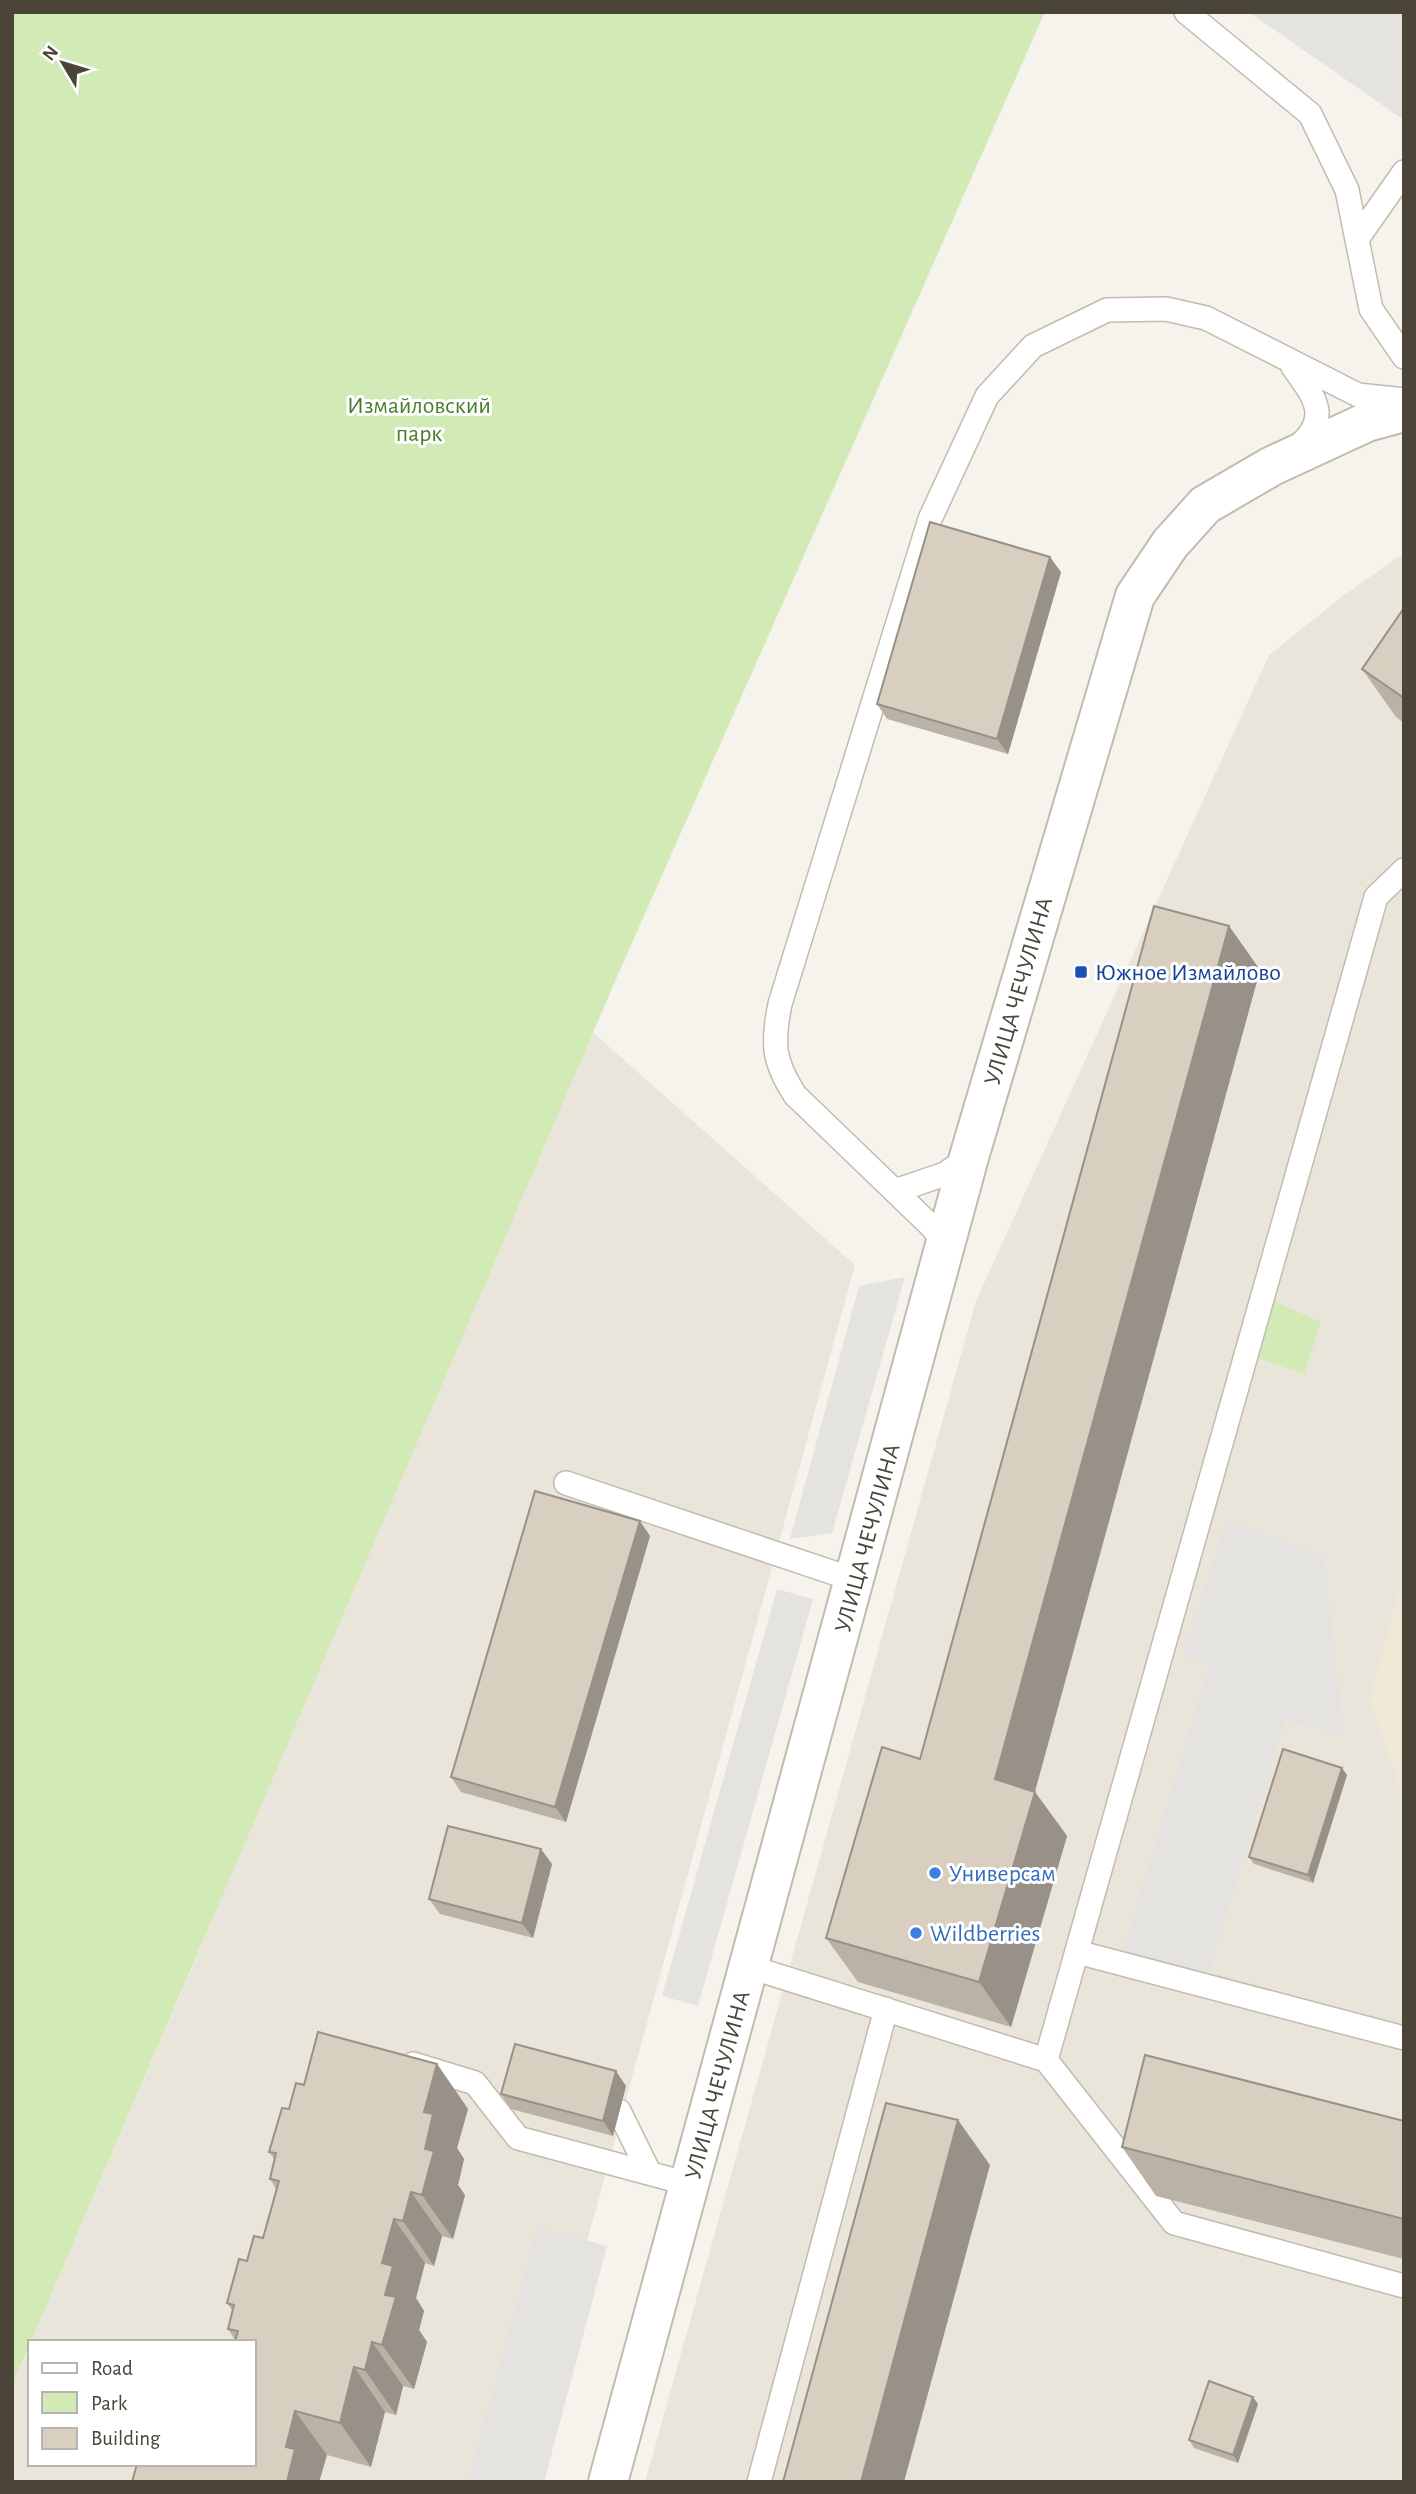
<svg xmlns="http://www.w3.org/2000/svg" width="1416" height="2494" viewBox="0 0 1416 2494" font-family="'Alegreya Sans',sans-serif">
	<rect width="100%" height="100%" fill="#f6f3ec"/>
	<path fill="#eae5da" d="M1404,553V2482H645L976,1301L1269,655L1344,595Z
		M579,1020L855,1265L521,2482H12V2386L30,2346V2464H254V2342H31L198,1954Z"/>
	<path fill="#efe8d6" d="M1404,1575V1799L1369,1699Z"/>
	<path fill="#d2eab5" d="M12,12H1045L616,979L12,2386Z
		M1271,1300L1321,1322L1304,1374L1255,1357Z"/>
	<path fill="#e5e3e0" d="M1250,12H1404V120L1249,12Z
		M905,1277L832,1533L790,1539L859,1286Z
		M1227,1520L1324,1556L1344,1737L1285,1720L1205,1986L1119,1963L1209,1665L1183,1656Z
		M777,1589L813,1599L698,2006L662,1996Z
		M537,2227L607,2246L544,2482H468Z"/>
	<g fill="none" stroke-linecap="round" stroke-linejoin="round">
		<g stroke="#c2bbae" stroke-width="26">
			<path id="service" d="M1186,12L1310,114L1347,190L1371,309L1404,357
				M1357,239L1404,172
				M1293,367C1315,397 1332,419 1297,447
				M895,1191L945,1174L968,1158
				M946,1244L931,1226L795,1095C773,1061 772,1044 780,1004L930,519L987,396L1033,346L1107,310L1166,309L1206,318L1358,395L1404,400
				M566,1483L855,1580
				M1077,1952L1404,2038
				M750,1967L1046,2060L1174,2223L1404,2286
				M1046,2060L1376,897L1404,870
				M413,2064L475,2083L518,2138L689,2184
				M619,2111L649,2172
				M759,2482L886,2009"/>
		</g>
		<g stroke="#c2bbae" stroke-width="42">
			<path id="minor" d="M608,2482L969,1157L1135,596L1170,544L1205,505L1272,466L1367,422L1404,412"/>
		</g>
		<use href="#service" stroke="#fff" stroke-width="23"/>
		<use href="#minor" stroke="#fff" stroke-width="38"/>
	</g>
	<path fill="#bab2a6" d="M1061,572L1008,754L887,719L877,704Z
		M1404,608V723L1396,717L1362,669Z
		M1229,926L1260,970L1035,1792L1067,1836L1011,2027L858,1982L826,1938L920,1759Z
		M650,1536L566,1822L461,1792L451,1777Z
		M1347,1775L1313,1883L1254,1864L1249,1857Z
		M552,1864L533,1938L440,1914L429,1899Z
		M437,2064L468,2109L457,2148L464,2159L458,2185L465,2195L453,2239L442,2236L434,2266L425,2263L416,2298L424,2311L419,2330L427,2342L414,2389L403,2386L396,2415L385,2412L371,2467L327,2455L319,2482H132L254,2464L235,2340L228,2329L232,2310L227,2303L247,2261L263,2238L276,2189L270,2179L275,2160L269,2152L289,2109L304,2085Z
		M626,2086L613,2136L511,2109L501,2094Z
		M1404,2121V2259L1156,2196L1122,2147Z
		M1258,2404L1238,2463L1194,2448L1189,2440Z"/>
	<path fill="#979187" d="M1050,557L1061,572L1008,754L997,739Z
		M1229,926L1260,970L1033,1798L1035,1792L1067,1836L1011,2027L979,1982L995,1779Z
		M640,1521L650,1536L566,1822L555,1807Z
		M1342,1768L1347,1775L1313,1883L1308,1875Z
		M541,1849L552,1864L533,1938L522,1923Z
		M437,2064L468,2109L457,2148L464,2159L458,2185L465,2195L453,2239L422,2195L425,2149L424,2112Z
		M616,2071L626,2086L613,2136L603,2121Z
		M958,2120L990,2165L904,2482H861Z
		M411,2192L442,2236L434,2266L403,2221Z
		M394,2219L425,2263L416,2298L424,2311L419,2330L427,2342L414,2389L382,2345L385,2295L382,2263Z
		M372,2342L403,2386L396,2415L365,2370Z
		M354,2367L385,2412L371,2467L340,2423Z
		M1253,2397L1258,2404L1238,2463L1233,2455Z
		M295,2411L327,2455L319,2482H287L286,2447Z"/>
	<path fill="#d8cfc1" stroke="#979187" stroke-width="2" d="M930,522L1050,557L997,739L877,704Z
		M1404,608V698L1362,669Z
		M1154,906L1229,926L995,1779L1035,1792L979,1982L826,1938L882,1747L920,1759Z
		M535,1491L640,1521L555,1807L451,1777Z
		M1283,1749L1342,1768L1308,1875L1249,1857Z
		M448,1826L541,1849L522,1923L429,1899Z
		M318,2032L437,2064L424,2112L433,2114L425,2149L434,2151L422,2195L411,2192L403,2221L394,2219L382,2263L393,2266L385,2295L396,2297L382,2345L372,2342L365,2370L354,2367L340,2423L295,2411L286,2447L295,2449L287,2482H132L137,2464H254V2342H235L238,2331L228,2329L234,2305L227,2303L239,2259L247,2261L254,2236L263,2238L279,2181L270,2179L276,2153L269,2152L282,2108L289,2109L296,2083L304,2085Z
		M515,2044L616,2071L603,2121L501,2094Z
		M1145,2055L1404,2121V2219L1122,2147Z
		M886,2103L958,2120L861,2482H783Z
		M1209,2381L1253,2397L1233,2455L1189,2440Z"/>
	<rect fill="#1a4fb4" stroke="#fff" stroke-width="2.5" x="1074" y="965" width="14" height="14" rx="3.5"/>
	<g fill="#3f7fe0" stroke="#fff" stroke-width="2.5">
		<circle cx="935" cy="1873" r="7"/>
		<circle cx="916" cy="1933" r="7"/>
	</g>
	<g text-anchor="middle" stroke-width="6" stroke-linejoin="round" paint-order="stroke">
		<g font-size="24" fill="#4a7f2a" stroke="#fff">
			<text x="419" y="413">Измайловский<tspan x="419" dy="28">парк</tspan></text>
		</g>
		<g font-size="24" fill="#164399" stroke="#fff" text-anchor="start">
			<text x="1095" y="980">Южное Измайлово</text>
		</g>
		<g font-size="24" fill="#4b4439" stroke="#fff">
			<text transform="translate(1018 991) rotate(-74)" y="8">УЛИЦА ЧЕЧУЛИНА</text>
			<text transform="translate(867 1538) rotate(-75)" y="8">УЛИЦА ЧЕЧУЛИНА</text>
			<text transform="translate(717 2085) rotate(-75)" y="8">УЛИЦА ЧЕЧУЛИНА</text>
		</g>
		<g font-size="24" fill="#366cbe" stroke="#fff" text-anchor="start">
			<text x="949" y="1881">Универсам</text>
			<text x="930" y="1941">Wildberries</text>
		</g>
	</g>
	<rect width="1416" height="2494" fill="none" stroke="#4b4439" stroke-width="28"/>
	<rect x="28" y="2340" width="228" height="126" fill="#ffffff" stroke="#b7b4b0" stroke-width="2"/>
	<rect x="42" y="2363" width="35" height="10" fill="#ffffff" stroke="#b7b4b0" stroke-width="2"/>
	<text x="91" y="2375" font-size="21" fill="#4b4439">Road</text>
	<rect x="42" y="2392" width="35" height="21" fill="#d2eab5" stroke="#b7b4b0" stroke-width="2"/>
	<text x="91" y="2410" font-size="21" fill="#4b4439">Park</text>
	<rect x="42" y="2428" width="35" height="21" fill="#d8cfc1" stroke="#b7b4b0" stroke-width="2"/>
	<text x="91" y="2445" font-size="21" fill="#4b4439">Building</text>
	<g transform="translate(63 63) rotate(308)" stroke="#ffffff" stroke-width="5" paint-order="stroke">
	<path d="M0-5L12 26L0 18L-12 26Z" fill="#4b4439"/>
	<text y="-10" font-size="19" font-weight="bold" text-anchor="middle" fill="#4b4439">N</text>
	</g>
</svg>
